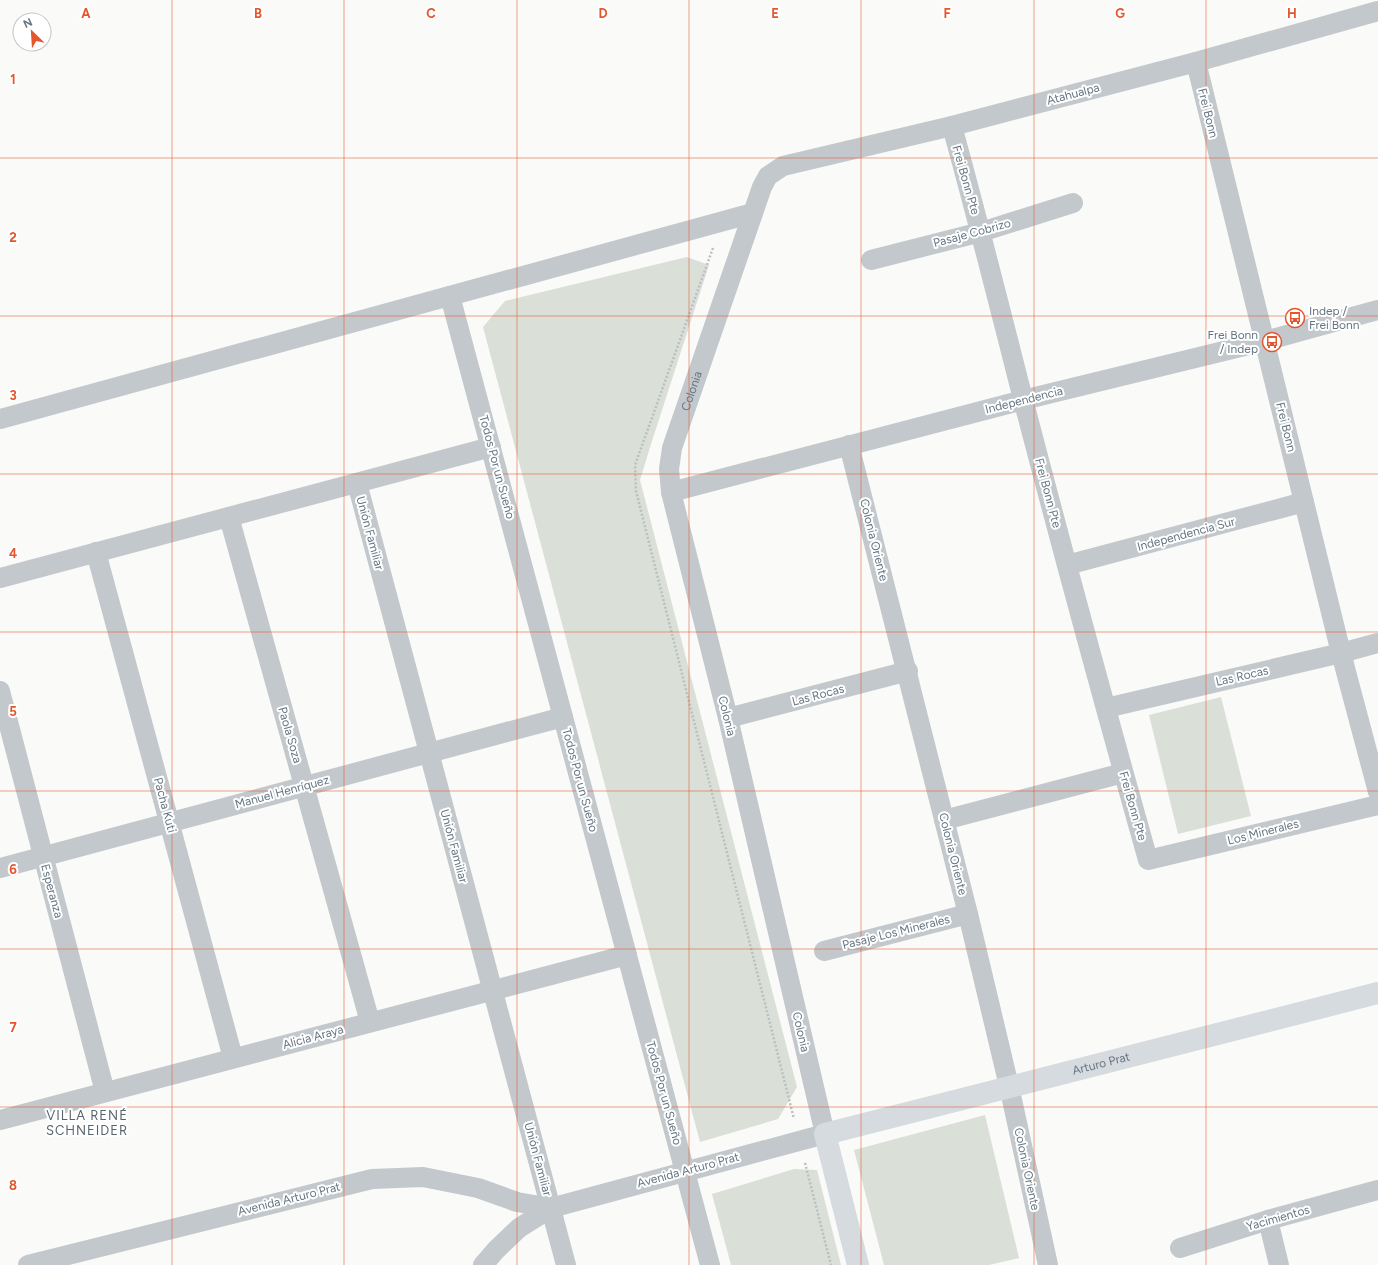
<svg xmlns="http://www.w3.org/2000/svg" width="1378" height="1265" viewBox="0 0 1378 1265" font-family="Figtree,sans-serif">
	<rect width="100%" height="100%" fill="#fafaf8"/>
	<path fill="#dadfd7" d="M687,257L709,265L652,441L640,480L797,1087L778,1119L700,1142L483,327L505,301Z
		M1221,697L1251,816L1178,834L1149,715Z
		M985,1115L1019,1258L989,1265H884L854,1150Z
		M794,1169L817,1170L841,1265H731L712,1194Z"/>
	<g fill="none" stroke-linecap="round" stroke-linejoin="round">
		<path stroke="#bbbfc2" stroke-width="2.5" stroke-dasharray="2 2" stroke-linecap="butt" d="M713,248L635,465L636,491L794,1119
			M805,1163L831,1265"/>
		<g stroke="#c3c8cc" stroke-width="20">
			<path d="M1196,62L1341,653L1378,792"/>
			<path d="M952,126C977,217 1000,308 1023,399C1063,553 1105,707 1148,860L1378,805"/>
			<path d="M871,260L981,232L1073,203"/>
			<path d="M450,296L710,1265"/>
			<path d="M0,419L753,213"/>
			<path d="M849,445L968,914L1009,1086L1048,1265"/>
			<path d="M357,483L566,1265"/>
			<path d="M671,492L1023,400L1265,341L1378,310"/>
			<path d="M229,517L370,1022"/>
			<path d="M96,552L233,1058"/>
			<path d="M1067,565L1304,502"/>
			<path d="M0,578L491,447"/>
			<path d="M0,691L105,1092"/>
			<path d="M1106,708L1341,653L1378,643"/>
			<path d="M728,718L908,671"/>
			<path d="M944,820L1123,773"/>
			<path d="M0,868L563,717"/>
			<path d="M824,951L968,914"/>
			<path d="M0,1120L627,955"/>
			<path d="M1268,1220L1279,1265"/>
			<path d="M1180,1248L1268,1220L1378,1190"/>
			<path d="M28,1265L372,1179L423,1177L478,1188L517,1202L551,1208"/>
			<path id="s1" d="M483,1265L496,1250L519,1228L551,1208L825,1134L728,718L671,492L669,469L672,448L762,187L768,176L783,166L952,126L1196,62L1378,11"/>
		</g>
		<path stroke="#d6dbdf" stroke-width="22" id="s2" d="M858,1265L825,1134L1378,993"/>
	</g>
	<path fill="none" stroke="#e4572e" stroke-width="1" stroke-opacity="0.55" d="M172,0V1265M344,0V1265M517,0V1265M689,0V1265M861,0V1265M1034,0V1265M1206,0V1265M0,158H1378M0,316H1378M0,474H1378M0,632H1378M0,791H1378M0,949H1378M0,1107H1378"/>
	<defs>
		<g id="bus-ring" transform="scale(1)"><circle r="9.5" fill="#fff" stroke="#e4572e" stroke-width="1.5"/><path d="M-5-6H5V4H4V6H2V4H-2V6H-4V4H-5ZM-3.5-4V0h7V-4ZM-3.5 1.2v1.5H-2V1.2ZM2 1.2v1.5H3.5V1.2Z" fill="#e4572e"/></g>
	</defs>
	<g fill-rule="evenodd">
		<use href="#bus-ring" x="1295" y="318"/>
		<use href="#bus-ring" x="1272" y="342"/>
	</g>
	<g text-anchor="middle" stroke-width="4" stroke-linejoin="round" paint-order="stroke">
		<g font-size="12" fill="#657683" stroke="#fff">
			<text transform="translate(1073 94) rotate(-15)" y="4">Atahualpa</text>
			<text transform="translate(1208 113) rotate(76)" y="4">Frei Bonn</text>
			<text transform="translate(966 180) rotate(74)" y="4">Frei Bonn Pte</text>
			<text transform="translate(972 233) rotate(-15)" y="4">Pasaje Cobrizo</text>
			<text dy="4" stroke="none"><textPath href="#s1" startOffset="1138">Colonia</textPath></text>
			<text transform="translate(1024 400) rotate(-14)" y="4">Independencia</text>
			<text transform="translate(1286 427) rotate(76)" y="4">Frei Bonn</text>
			<text transform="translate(497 467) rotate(75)" y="4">Todos Por un Sueño</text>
			<text transform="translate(1048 493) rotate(75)" y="4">Frei Bonn Pte</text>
			<text transform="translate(370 533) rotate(75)" y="4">Unión Familiar</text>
			<text transform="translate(1186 534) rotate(-15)" y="4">Independencia Sur</text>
			<text transform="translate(874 540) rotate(76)" y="4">Colonia Oriente</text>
			<text transform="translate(1242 676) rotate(-13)" y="4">Las Rocas</text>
			<text transform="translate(818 695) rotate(-15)" y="4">Las Rocas</text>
			<text transform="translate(727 716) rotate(76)" y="4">Colonia</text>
			<text transform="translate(290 735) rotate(74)" y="4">Paola Soza</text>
			<text transform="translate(580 780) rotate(75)" y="4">Todos Por un Sueño</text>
			<text transform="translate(282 792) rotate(-15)" y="4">Manuel Henríquez</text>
			<text transform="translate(165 805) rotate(75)" y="4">Pacha Kuti</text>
			<text transform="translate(1133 806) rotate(74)" y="4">Frei Bonn Pte</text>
			<text transform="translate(1263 832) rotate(-14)" y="4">Los Minerales</text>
			<text transform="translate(454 846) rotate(75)" y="4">Unión Familiar</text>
			<text transform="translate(953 854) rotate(76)" y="4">Colonia Oriente</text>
			<text transform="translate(52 891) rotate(75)" y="4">Esperanza</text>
			<text transform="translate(896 932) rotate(-14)" y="4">Pasaje Los Minerales</text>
			<text transform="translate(801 1032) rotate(77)" y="4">Colonia</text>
			<text transform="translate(313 1037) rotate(-15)" y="4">Alicia Araya</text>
			<text dy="4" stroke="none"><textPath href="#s2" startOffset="420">Arturo Prat</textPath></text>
			<text transform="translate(664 1093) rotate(75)" y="4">Todos Por un Sueño</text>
			<text transform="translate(538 1159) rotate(75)" y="4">Unión Familiar</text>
			<text transform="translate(1027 1169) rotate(78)" y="4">Colonia Oriente</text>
			<text transform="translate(688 1170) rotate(-15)" y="4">Avenida Arturo Prat</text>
			<text transform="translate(289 1199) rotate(-14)" y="4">Avenida Arturo Prat</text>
			<text transform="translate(1278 1218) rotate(-16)" y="4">Yacimientos</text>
		</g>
		<g font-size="12" fill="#657683" stroke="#fff" text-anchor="start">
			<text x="1309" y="315">Indep /<tspan x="1309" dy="14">Frei Bonn</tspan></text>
			<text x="1258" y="339" text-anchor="end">Frei Bonn<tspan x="1258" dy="14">/ Indep</tspan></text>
		</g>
		<g font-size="13" letter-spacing="1" fill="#57646e" stroke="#fff">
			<text x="87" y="1120">VILLA RENÉ<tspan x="87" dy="15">SCHNEIDER</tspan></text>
		</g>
	</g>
	<g font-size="13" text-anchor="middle" font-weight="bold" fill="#e4572e" stroke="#fff" stroke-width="4" stroke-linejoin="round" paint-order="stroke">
		<text x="86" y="18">A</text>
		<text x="258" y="18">B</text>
		<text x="431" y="18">C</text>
		<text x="603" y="18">D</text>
		<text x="775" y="18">E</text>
		<text x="947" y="18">F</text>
		<text x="1120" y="18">G</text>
		<text x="1292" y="18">H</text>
		<text x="13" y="84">1</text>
		<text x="13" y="242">2</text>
		<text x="13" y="400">3</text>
		<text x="13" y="558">4</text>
		<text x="13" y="716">5</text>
		<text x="13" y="874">6</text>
		<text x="13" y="1032">7</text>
		<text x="13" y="1190">8</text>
	</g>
	<g transform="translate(32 32) rotate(335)"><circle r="19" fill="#ffffff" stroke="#c1c8cd"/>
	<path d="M0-3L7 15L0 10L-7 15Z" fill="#e4572e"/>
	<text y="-6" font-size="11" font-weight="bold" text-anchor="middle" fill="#657683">N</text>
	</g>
</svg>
